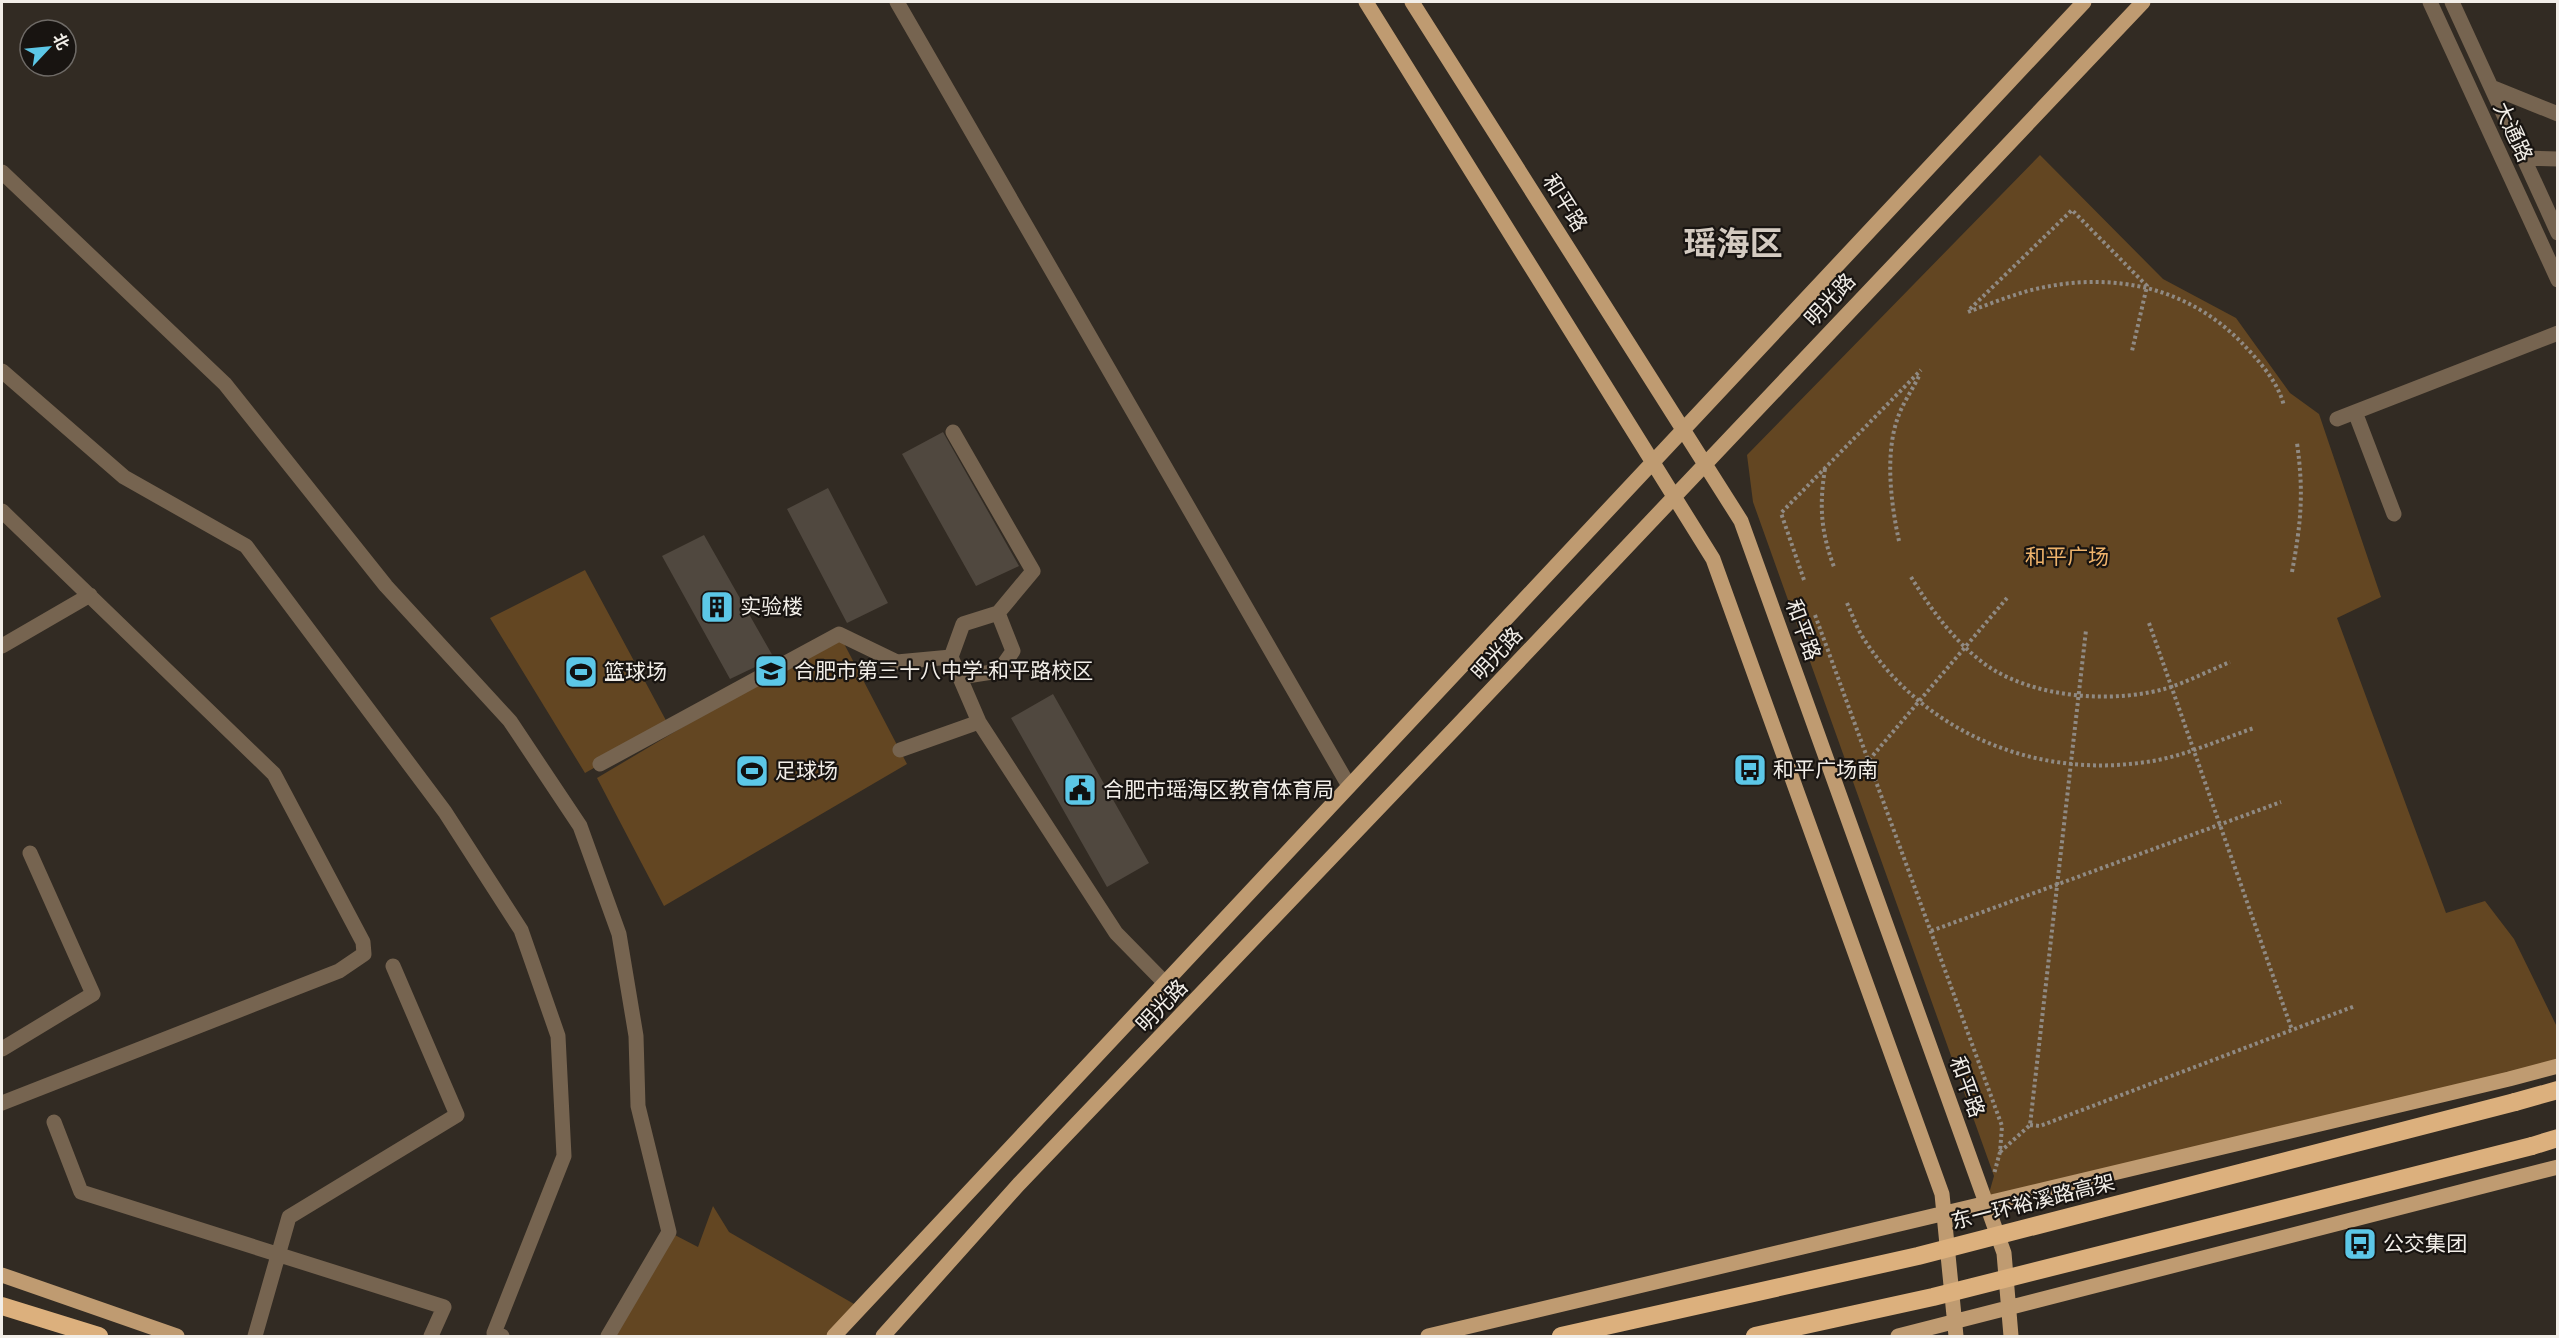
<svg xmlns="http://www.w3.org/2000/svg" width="2559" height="1338" viewBox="0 0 2559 1338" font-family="'Asap Condensed','Noto Sans SC',sans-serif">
	<rect width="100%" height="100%" fill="#322b23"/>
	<path fill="#634622" d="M2040,155L2163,279L2236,318L2290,393L2319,414L2381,597L2337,618L2446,913L2485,901L2514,939L2557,1027V1066L1986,1204L1994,1176L1753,502L1747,455Z
		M585,570L669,726L585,773L490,618Z
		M839,634L907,764L664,906L597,778Z
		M713,1206L729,1232L861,1308L834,1336H608L669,1232L698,1247Z"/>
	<path fill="#50483f" d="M943,432L1019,566L976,586L902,454Z
		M828,488L888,603L847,623L787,509Z
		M704,535L774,658L730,679L662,556Z
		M1053,694L1149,863L1107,887L1011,718Z"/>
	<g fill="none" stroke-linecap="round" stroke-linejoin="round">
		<path stroke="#908a83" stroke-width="4" stroke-dasharray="3 3" stroke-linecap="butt" d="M1970,309L2072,210L2147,286L2132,351
			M1968,312C1986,305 2005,298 2024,292C2103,270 2183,283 2241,342C2258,360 2278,381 2284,406
			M1825,469C1819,506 1821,532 1834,567
			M1899,541C1891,504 1885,456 1897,420C1902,404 1913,389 1920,374
			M2292,572C2301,523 2304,493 2297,443
			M1911,577C1932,611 1956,644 1989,667C2038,699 2117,704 2171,687C2191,680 2211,670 2230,662
			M1804,580L1781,513L1921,370
			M1847,603C1852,614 1856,626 1862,636C1922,732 2035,779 2146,762C2183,757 2219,740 2254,728
			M1815,615L2002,1126L2000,1152L1994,1174
			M2149,623L2292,1030
			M1869,760L2007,598
			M1931,931L2281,802
			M2030,1125L2040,1126L2355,1006
			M2000,1152L2030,1125L2086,630"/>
		<path stroke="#766450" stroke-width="15" d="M897,2L1349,786
			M2430,2L2558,280
			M2452,2L2558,233
			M2491,87L2558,114
			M2523,158L2558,159
			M2,172L225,384L386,586L510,721L580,826L619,934L636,1036L638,1106L669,1232L608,1336
			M2,371L124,477L246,546L445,812L521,930L558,1036L564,1156L494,1333L502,1336
			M2355,412L2394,514
			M2337,419L2558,333
			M953,432L1033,571L998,613L1013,651L999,671L960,677
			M2,511L274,774L363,942L364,954L339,971L2,1103
			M2,646L90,595
			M951,657L963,624L998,613
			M900,750L979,722
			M600,764L839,634L897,662L951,657L979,722L1116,933L1165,983
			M2,1049L93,994L30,853
			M54,1122L81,1192L444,1307L431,1336
			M255,1336L289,1217L457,1115L393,966"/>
		<path stroke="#bf9b71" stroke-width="15" d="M1366,2L1713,559L1942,1194L1956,1336
			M1412,2L1741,521L2004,1253L2011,1336
			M2,1275L177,1336
			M834,1336L2084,2
			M883,1336L1019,1184L1458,725L2143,2
			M1428,1336L2509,1079L2558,1066
			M1898,1336L2558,1167"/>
		<path stroke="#dcb07d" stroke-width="18" d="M2515,1102L2558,1090
			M2532,1146L2558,1138
			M2,1306L99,1336"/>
		<path stroke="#dcb07d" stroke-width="18" d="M1561,1336L1918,1256L2515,1102
			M1755,1336L1933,1297L2532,1146"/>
	</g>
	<defs>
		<g id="building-square" transform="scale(1.725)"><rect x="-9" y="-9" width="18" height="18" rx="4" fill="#5cc7e7" stroke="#181411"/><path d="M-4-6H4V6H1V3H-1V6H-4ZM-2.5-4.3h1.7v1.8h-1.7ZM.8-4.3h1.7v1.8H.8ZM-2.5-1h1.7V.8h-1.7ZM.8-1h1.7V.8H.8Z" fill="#111"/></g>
		<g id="school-square" transform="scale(1.725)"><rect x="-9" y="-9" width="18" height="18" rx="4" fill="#5cc7e7" stroke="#181411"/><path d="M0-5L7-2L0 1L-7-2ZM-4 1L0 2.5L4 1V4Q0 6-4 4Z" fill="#111"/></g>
		<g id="stadium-square" transform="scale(1.725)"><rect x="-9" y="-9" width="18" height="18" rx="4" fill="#5cc7e7" stroke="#181411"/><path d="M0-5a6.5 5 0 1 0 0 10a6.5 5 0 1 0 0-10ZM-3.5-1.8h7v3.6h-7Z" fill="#111"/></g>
		<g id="bus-square" transform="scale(1.725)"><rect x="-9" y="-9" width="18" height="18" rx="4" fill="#5cc7e7" stroke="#181411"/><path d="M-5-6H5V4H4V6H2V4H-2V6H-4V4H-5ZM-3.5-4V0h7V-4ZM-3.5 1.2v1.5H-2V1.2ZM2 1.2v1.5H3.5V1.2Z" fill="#111"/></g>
		<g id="civic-square" transform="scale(1.725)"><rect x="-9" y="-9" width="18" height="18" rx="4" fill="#5cc7e7" stroke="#181411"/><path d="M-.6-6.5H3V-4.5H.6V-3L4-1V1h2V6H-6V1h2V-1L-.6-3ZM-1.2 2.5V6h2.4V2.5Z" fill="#111"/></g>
	</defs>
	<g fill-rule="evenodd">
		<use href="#building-square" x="717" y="607"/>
		<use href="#school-square" x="771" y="671"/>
		<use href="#stadium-square" x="581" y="672"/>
		<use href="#bus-square" x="1750" y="770"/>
		<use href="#stadium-square" x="752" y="771"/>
		<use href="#civic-square" x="1080" y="790"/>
		<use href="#bus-square" x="2360" y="1244"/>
	</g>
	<g text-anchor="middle" stroke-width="4.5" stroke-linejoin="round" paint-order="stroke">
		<g font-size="21" fill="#f2eee8" stroke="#181411">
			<text transform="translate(2513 132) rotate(65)" y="7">大通路</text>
			<text transform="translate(1565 203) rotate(58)" y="7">和平路</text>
			<text transform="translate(1830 300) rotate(-47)" y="7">明光路</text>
			<text transform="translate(1803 630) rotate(70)" y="7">和平路</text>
			<text transform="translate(1497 654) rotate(-47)" y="7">明光路</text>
			<text transform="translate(1162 1006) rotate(-46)" y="7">明光路</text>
			<text transform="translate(1967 1087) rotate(70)" y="7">和平路</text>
			<text transform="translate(2033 1202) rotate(-14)" y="7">东一环裕溪路高架</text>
		</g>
		<g font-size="21" fill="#efb36b" stroke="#181411">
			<text x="2067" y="564">和平广场</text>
		</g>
		<g font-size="21" fill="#f2eee8" stroke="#181411" text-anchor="start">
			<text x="740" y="614">实验楼</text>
			<text x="794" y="678">合肥市第三十八中学-和平路校区</text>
			<text x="604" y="679">篮球场</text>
			<text x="1773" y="777">和平广场南</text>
			<text x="775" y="778">足球场</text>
			<text x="1103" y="797">合肥市瑶海区教育体育局</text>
			<text x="2383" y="1251">公交集团</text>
		</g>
		<g font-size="33" font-weight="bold" fill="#d4cbc1" stroke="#181411">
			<text x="1733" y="255">瑶海区</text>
		</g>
	</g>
	<rect width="2559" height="1338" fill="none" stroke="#f2eee8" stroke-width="6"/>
	<g transform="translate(48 48) rotate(64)"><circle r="28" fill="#181411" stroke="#6f6b67" stroke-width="1.5"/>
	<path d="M0-4.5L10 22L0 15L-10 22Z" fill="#5cc7e7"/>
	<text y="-9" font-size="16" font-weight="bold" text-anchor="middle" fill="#f2eee8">北</text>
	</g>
</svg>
